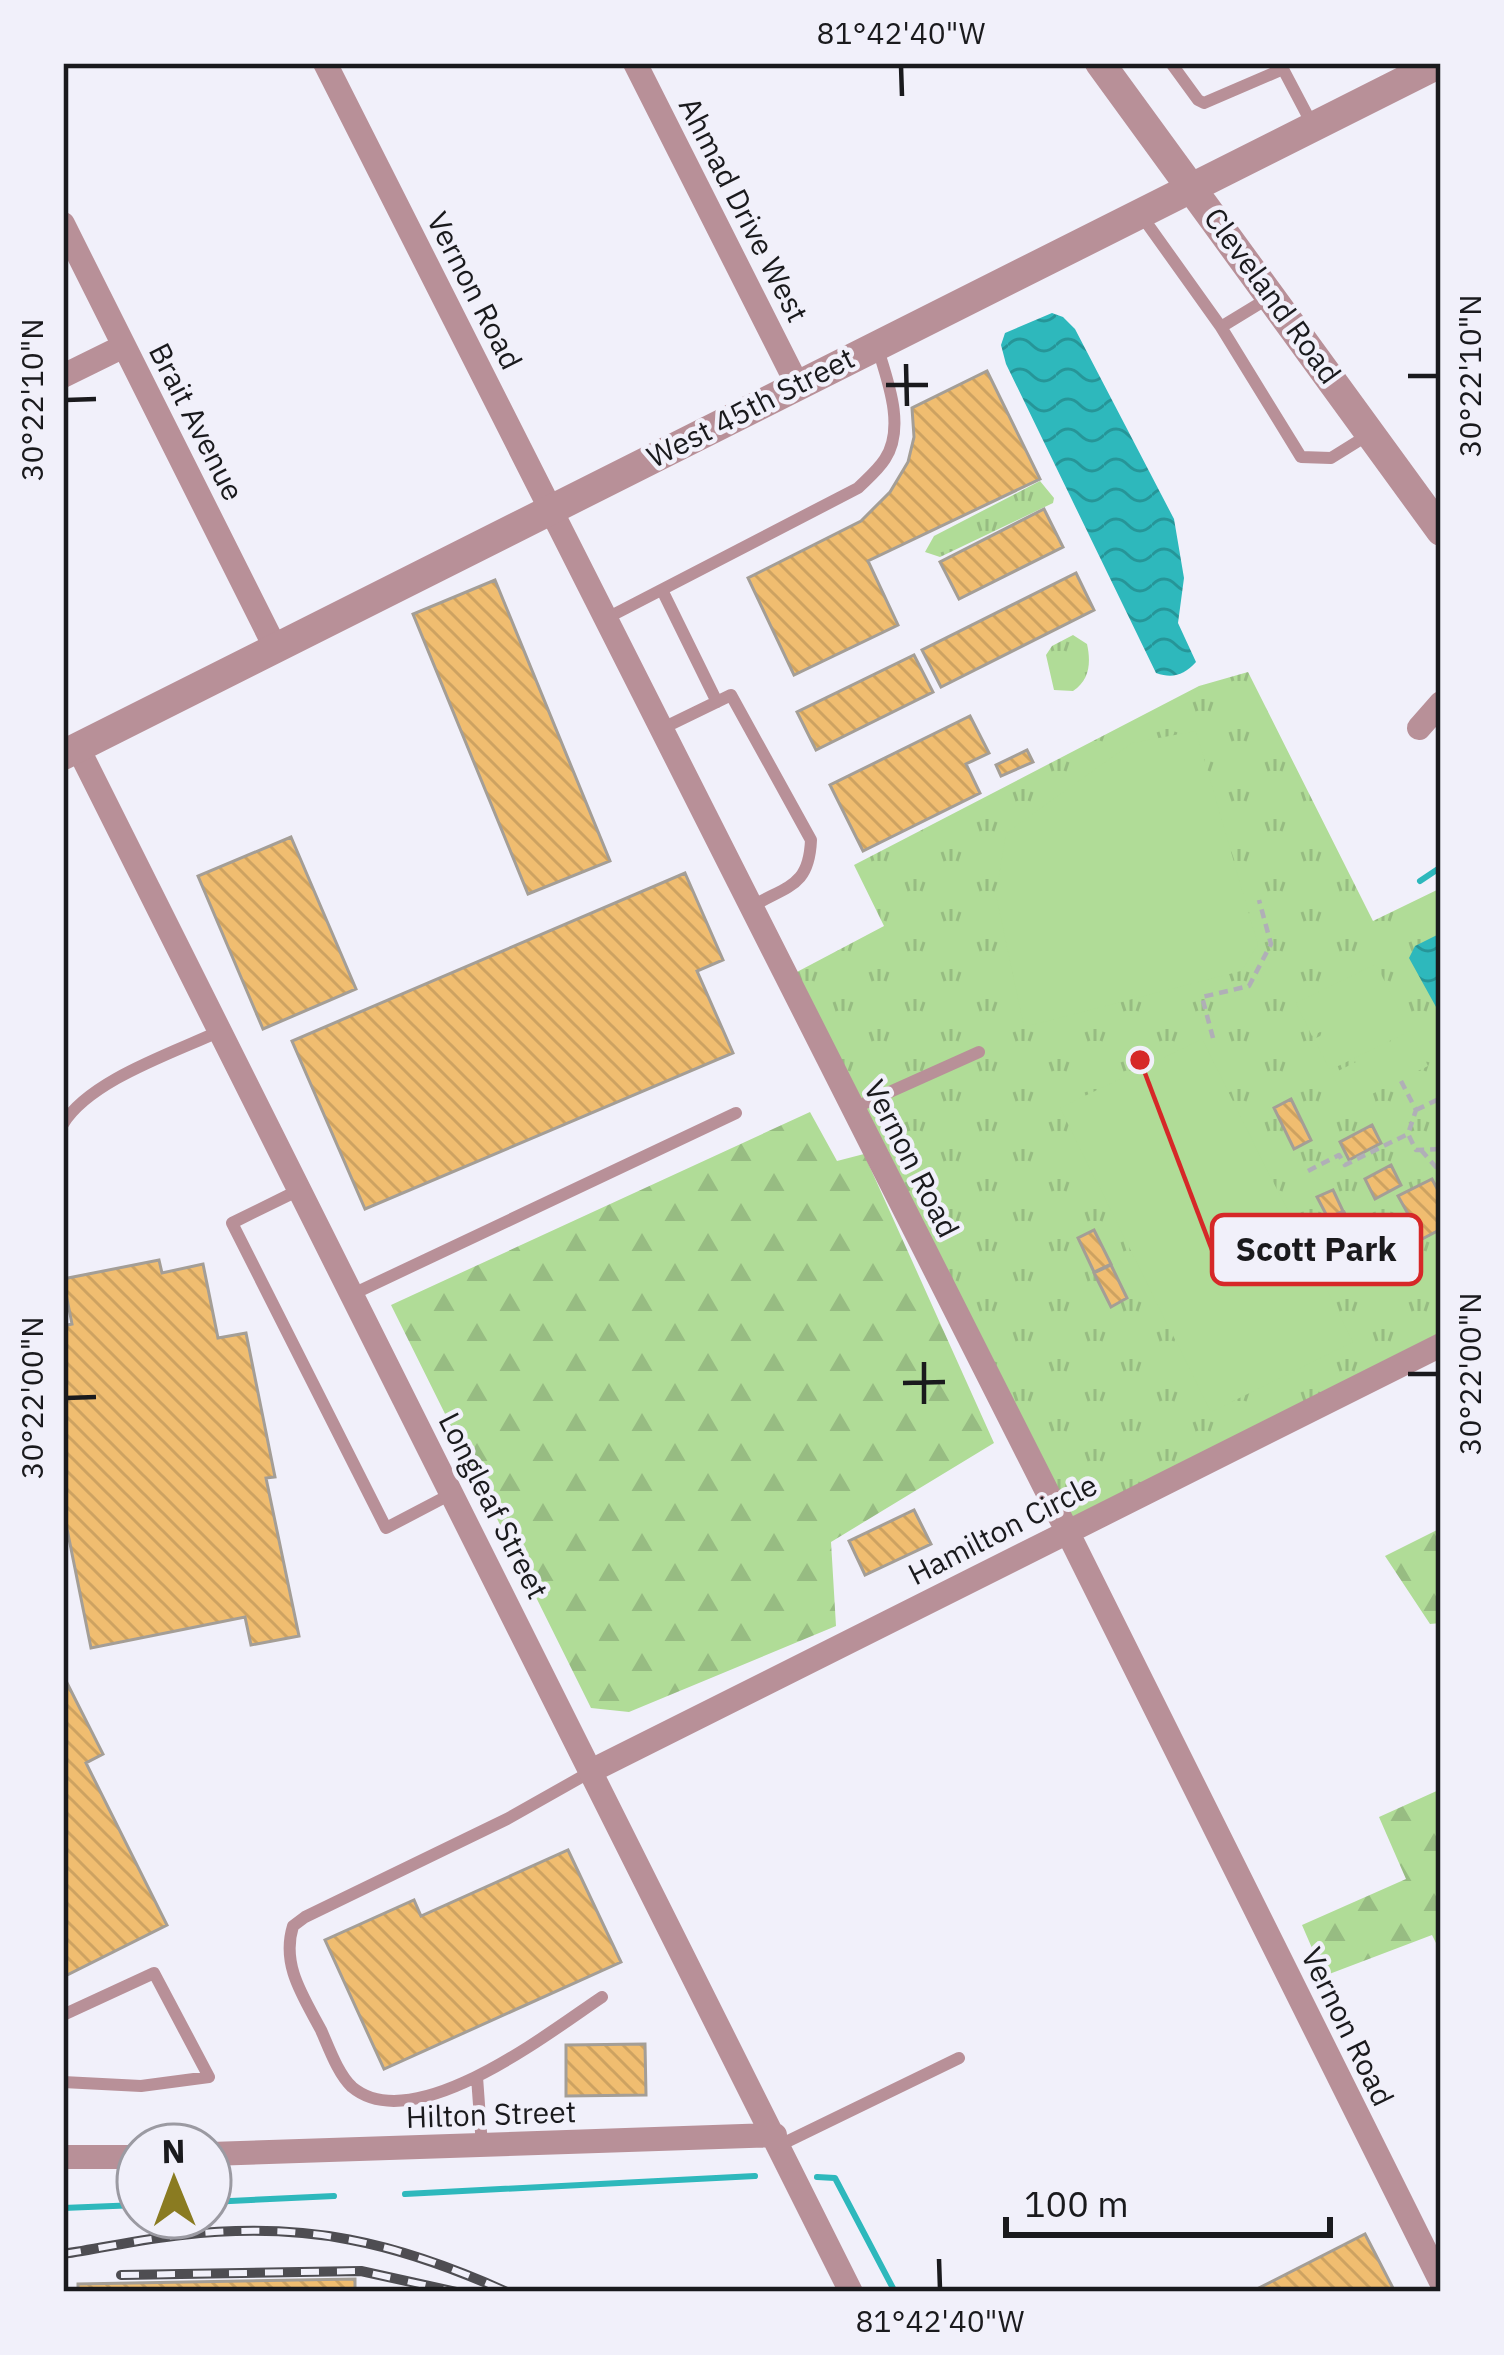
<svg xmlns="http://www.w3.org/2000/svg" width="1504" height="2355" viewBox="0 0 1504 2355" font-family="'IBM Plex Sans',sans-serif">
	<defs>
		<pattern id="forest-firs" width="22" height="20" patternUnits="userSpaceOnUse" patternTransform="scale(3)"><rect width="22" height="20" fill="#b0dc97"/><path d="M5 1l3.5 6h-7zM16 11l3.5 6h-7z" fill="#97bc82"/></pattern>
		<pattern id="park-tufts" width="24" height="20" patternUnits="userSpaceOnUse" patternTransform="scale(3)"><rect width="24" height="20" fill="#b0dc97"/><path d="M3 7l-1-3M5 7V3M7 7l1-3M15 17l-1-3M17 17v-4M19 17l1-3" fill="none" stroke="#97bc82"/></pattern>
		<pattern id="water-waves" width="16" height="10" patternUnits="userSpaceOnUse" patternTransform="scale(3)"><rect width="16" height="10" fill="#2eb8bc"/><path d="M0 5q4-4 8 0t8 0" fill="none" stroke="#269598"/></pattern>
		<pattern id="building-back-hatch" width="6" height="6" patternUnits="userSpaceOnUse" patternTransform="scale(3)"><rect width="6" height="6" fill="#f0bd70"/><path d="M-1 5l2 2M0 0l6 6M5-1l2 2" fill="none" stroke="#cda261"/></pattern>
	</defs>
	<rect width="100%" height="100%" fill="#f1f0fa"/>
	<path fill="url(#forest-firs)" d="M810,1112L837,1161L864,1154L994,1443L831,1542L836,1626L629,1712L591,1708L391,1305Z
		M1441,1528V1623L1430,1624L1385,1556Z
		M1441,1789V1953L1432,1935L1324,1976L1302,1925L1406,1879L1379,1817Z"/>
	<path fill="url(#park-tufts)" d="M1040,481L1054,498L1053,503L940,557L925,552L934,536Z
		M1073,635L1087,644C1091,662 1090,680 1073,691L1054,690L1046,655L1052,646Z
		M1248,672L1373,921L1441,888V1336L1071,1518L795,973L884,926L854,865L1199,686Z"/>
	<path fill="#b0dc97" d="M1196,731L1258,945L1241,971L1024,1027L996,895L1006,833L1132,743Z
		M1376,964L1392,996L1312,1036L1296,1003Z
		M1394,999L1410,1031L1330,1070L1314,1039Z
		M1412,1034L1428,1066L1348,1106L1332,1074Z
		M1202,1039L1353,1342L1211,1412L1060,1108Z"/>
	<path fill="url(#water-waves)" d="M1052,313L1063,317L1075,329L1174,519L1184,578L1178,623L1196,662C1184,675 1173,679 1156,673L1006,364L1001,345L1005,333Z
		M1441,933V1016L1409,958L1415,946Z"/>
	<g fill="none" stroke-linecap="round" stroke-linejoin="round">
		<path stroke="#2eb8bc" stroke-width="6" d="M1420,881L1441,867
			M817,2177L835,2178L895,2292
			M405,2194L755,2176
			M210,2202L334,2196
			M63,2208L138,2205"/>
	</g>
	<path fill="url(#building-back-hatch)" stroke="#a49e96" stroke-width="3" d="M987,371L1040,479L868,561L898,625L794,675L748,578L861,521L890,492L908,462L914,437L912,408Z
		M1044,509L1063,547L959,599L940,562Z
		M1076,573L1094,610L941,687L922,650Z
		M495,580L610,861L528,894L413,614Z
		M914,655L933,692L816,750L797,712Z
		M970,716L989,753L966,764L980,793L863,851L830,785Z
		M1027,750L1033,762L1001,776L996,765Z
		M291,837L356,989L263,1029L198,876Z
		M685,873L723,960L697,971L733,1053L365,1209L292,1041Z
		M1291,1099L1311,1140L1294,1149L1274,1108Z
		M1372,1125L1381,1143L1349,1160L1340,1142Z
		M1391,1165L1401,1185L1375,1199L1365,1179Z
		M1432,1179L1441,1196V1229L1422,1239L1398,1196Z
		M1333,1190L1343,1211L1328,1218L1317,1197Z
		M1344,1212L1354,1233L1338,1241L1328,1220Z
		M1094,1230L1111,1264L1094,1272L1078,1238Z
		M159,1260L162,1273L203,1264L218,1338L246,1333L275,1477L266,1478L299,1636L251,1645L245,1617L91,1648L63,1509V1326L72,1324L63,1279Z
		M1111,1265L1127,1298L1111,1307L1094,1273Z
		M914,1510L931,1544L865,1575L849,1541Z
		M63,1675L103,1754L86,1763L167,1925L63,1977Z
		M568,1850L621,1962L384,2069L325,1940L414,1900L421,1916Z
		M645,2044L646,2095L566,2096V2045Z
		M1365,2234L1395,2292H1251Z
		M355,2279V2292H78V2284Z"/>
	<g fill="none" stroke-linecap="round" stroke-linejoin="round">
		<path stroke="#b0afb7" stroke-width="4.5" stroke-dasharray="9 6" stroke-linecap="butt" d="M1213,1038L1202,997L1249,986L1271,944L1259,900
			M1401,1081L1416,1110L1408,1134L1416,1150L1441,1149
			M1416,1110L1441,1098
			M1421,1150L1441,1173
			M1308,1171L1339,1155L1345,1165L1408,1134"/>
		<path stroke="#b89098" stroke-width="12" d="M1171,63L1198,100L1204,103L1283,69L1313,126
			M1141,215L1221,327L1301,457L1331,458L1368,435
			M1221,327L1272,296
			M662,590L717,702
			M605,619L858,488C867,479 878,470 885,459C906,427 887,379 877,346
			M661,729L731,695L811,840C809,887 788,885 751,907
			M854,1108L979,1052
			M63,1124C90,1080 173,1053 220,1031
			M299,1190L232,1223L386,1528L451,1494
			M353,1294L736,1113
			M592,1771L507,1819L305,1917L293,1926C281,1965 303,1996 321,2030C329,2048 338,2074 352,2087C414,2139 551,2031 602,1997
			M63,2015L154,1973L209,2077L141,2086L63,2082
			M477,2077L482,2146
			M780,2145L959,2058"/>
		<path stroke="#b89098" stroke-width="24" d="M325,63L1067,1531L1441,2282
			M635,63L797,384
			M63,224L275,647
			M63,376L124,346
			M1419,728L1441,703
			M78,748L851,2292
			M593,1770L1441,1345
			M210,2154L775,2135
			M63,2157H138"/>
		<path stroke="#b89098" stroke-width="30" d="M1100,63L1441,531
			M63,755L1440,63"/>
		<g stroke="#4e4d52" stroke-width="10">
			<path id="rail" d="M63,2254C103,2248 142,2239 182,2235C305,2221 396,2242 507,2292
				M121,2275L361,2271L456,2292"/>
		</g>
		<use href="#rail" stroke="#f1f0fa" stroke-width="6" stroke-dasharray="18" stroke-linecap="butt"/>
	</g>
	<path fill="none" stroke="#1a1a1d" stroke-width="4.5" d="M901,66L902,96M906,364L907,406M1408,376H1438M886,385H928M66,400L96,399M924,1362V1404M1408,1374H1438M903,1383L945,1382M66,1398L96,1397M939,2259L940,2289"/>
	<g text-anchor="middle" stroke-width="9" stroke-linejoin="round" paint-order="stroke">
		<g font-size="30" fill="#1a1a1d" stroke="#f1f0fa">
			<text transform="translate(743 210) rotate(63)" y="10">Ahmad Drive West</text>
			<text transform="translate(474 291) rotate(63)" y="10">Vernon Road</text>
			<text transform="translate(1272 296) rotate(54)" y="10">Cleveland Road</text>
			<text transform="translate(751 408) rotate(-27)" y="10">West 45th Street</text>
			<text transform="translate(196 422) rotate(63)" y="10">Brait Avenue</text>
			<text transform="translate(911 1159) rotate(63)" y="10">Vernon Road</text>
			<text transform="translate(493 1506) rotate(63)" y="10">Longleaf Street</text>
			<text transform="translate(1003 1530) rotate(-27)" y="10">Hamilton Circle</text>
			<text transform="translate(1347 2027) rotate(64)" y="10">Vernon Road</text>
			<text transform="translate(491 2115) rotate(-2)" y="10">Hilton Street</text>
		</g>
	</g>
	<path fill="none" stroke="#d62828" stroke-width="4.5" d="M1140 1060L1212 1250"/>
	<circle fill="#d62828" stroke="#f1f0fa" stroke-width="4.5" cx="1140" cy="1060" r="12"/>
	<rect fill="#f1f0fa" stroke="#d62828" stroke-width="4.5" x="1212" y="1215" width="209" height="69" rx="12"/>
	<g font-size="33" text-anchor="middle" font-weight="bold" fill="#1a1a1d">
		<text x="1316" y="1261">Scott Park</text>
	</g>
	<rect width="1504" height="2355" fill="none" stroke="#f1f0fa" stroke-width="132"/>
	<g transform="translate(174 2181) rotate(359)"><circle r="57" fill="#f1f0fa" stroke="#9b9aa2" stroke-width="3"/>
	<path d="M0-9L21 45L0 30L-21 45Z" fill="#8a7b21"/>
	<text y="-18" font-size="33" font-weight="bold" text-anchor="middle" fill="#1a1a1d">N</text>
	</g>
	<path d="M1006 2217v18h324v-18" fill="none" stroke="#1a1a1d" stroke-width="6"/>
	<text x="1024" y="2217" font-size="36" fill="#1a1a1d" stroke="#f1f0fa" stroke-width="9" paint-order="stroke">100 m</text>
	<rect x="66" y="66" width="1372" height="2223" fill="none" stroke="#1a1a1d" stroke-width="4.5"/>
	<g font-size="30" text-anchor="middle" fill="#1a1a1d">
		<text x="901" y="44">81°42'40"W</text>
		<text transform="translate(1471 376) rotate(-90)" y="10">30°22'10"N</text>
		<text transform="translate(33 400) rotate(-90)" y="10">30°22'10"N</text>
		<text transform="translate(1471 1374) rotate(-90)" y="10">30°22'00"N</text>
		<text transform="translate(33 1398) rotate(-90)" y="10">30°22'00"N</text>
		<text x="940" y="2332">81°42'40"W</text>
	</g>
</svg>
